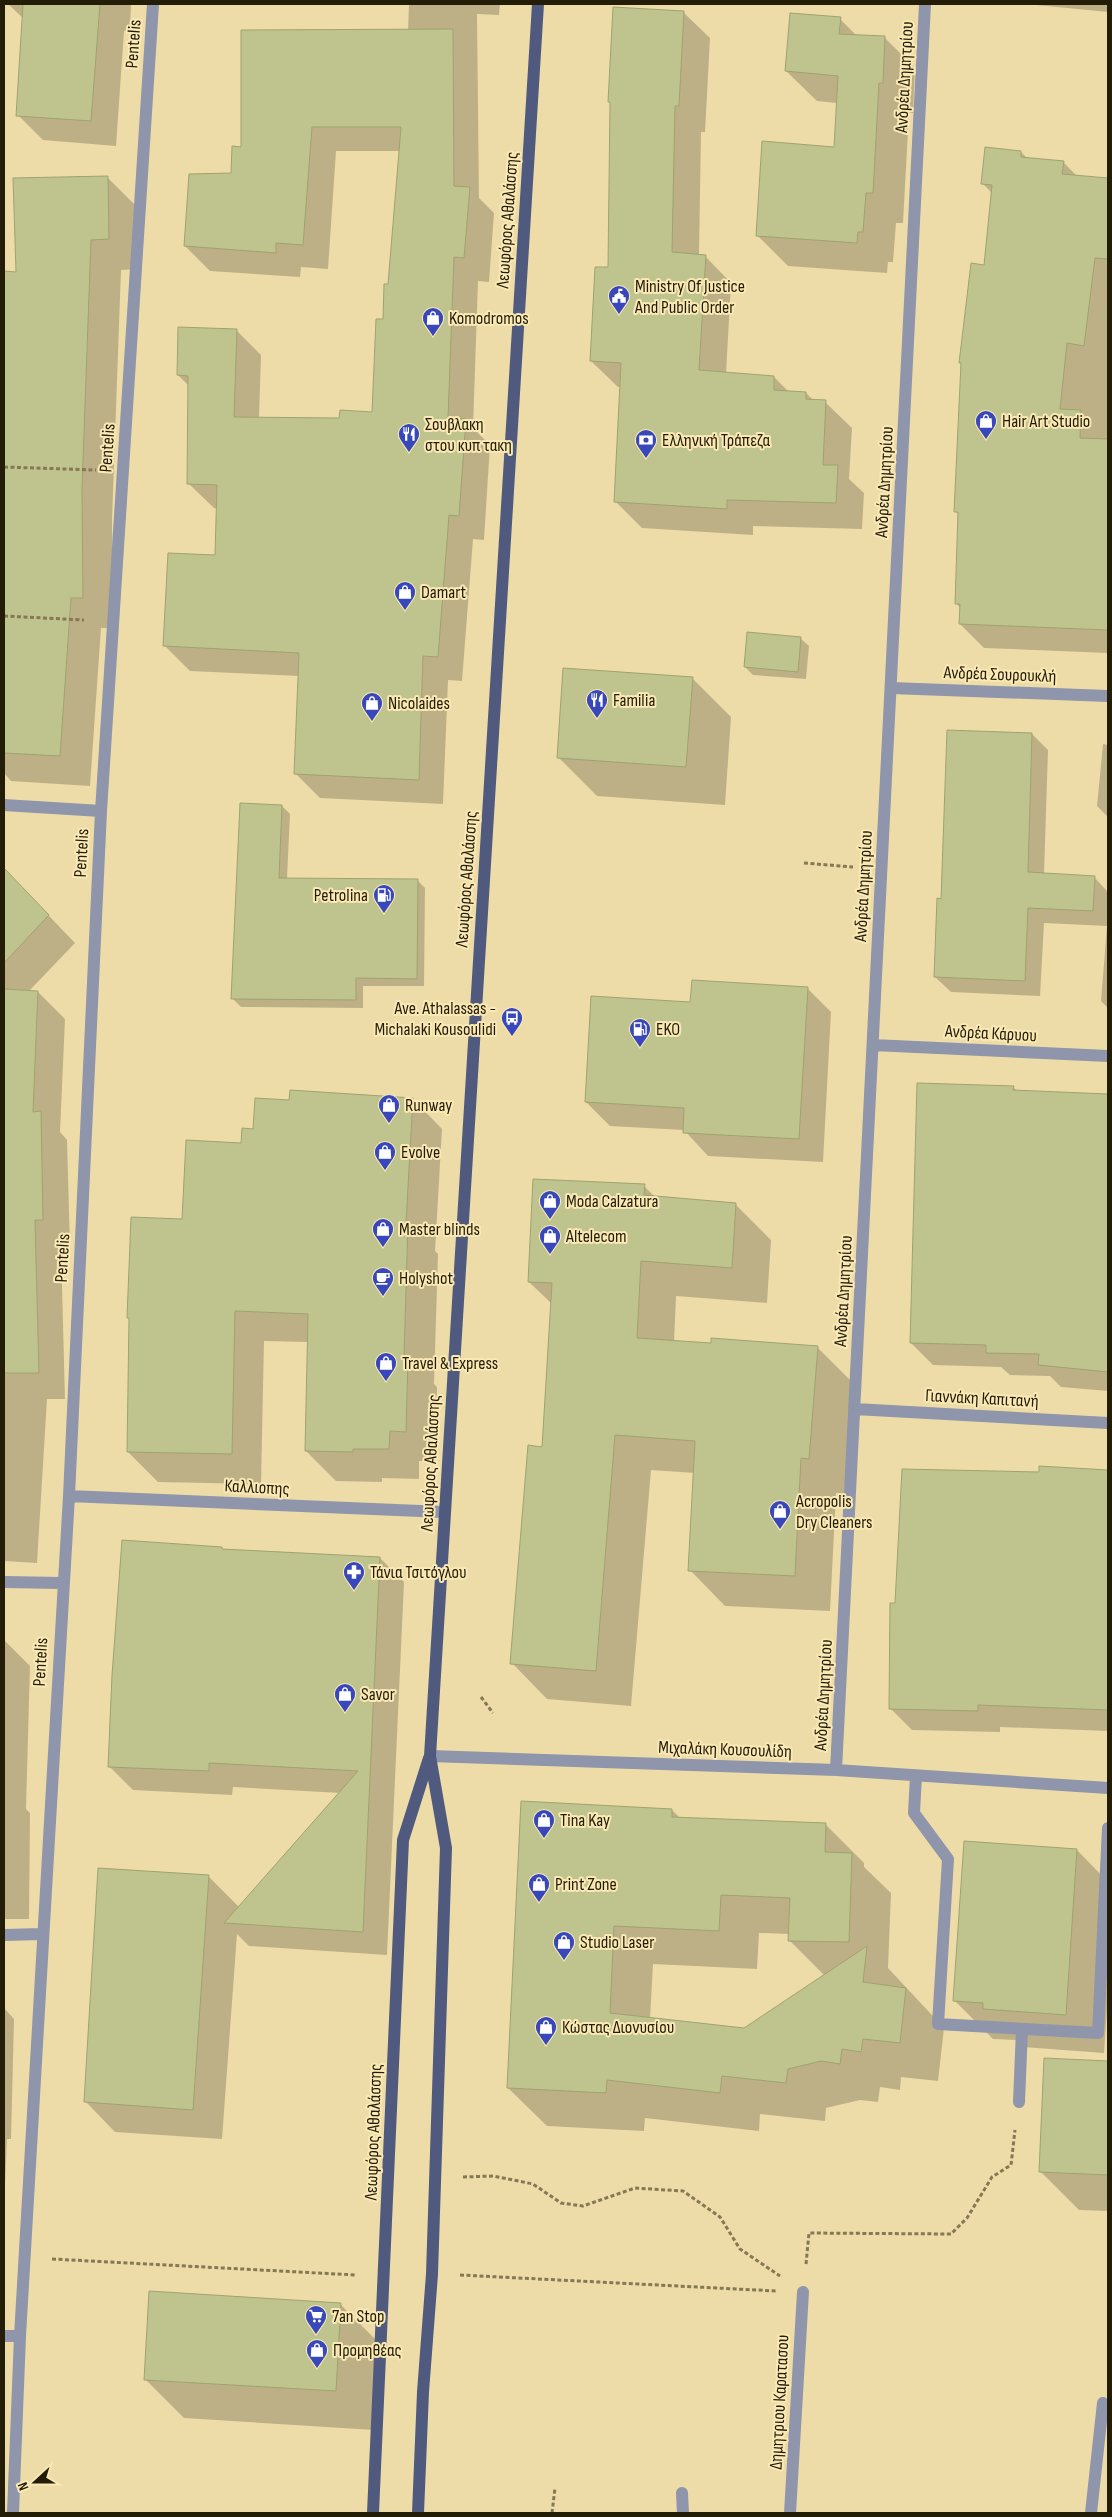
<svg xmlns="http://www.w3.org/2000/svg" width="1112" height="2517" viewBox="0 0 1112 2517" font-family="'Sofia Sans Condensed',sans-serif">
	<rect width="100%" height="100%" fill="#eedca8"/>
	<path fill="#0003" fill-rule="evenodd" d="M8,4H131L130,31H124L116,146L43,140L18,115L24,19Z
		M409,4H500L499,15L477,14L479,198L494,213L489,282L478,281L473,428L490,445L484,540L473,539L462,681L448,680L443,804L320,798L295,773L299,676L190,671L165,646L217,556L218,509L214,508L189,484V386L178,375L236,330L261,355L259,418L340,420L374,413L389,285L400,151H336L328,269L301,267L300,277L210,271L185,246L232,174L408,31Z
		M1035,4H1108V12L1036,5Z
		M683,12L710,38L705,132H701L699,256H705L731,283L726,374L774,377L789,392L806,393L814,401L825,402L852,428L849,479L864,493L862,529L753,526V535L642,528L615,501L621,387H618L591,361L609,269L612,104L610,102Z
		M840,19L857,36L884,37L915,68L913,113H909L903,223H896L893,262H888L887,273L788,266L757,235L835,148L837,103L817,101L786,71Z
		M1021,152L1027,158L1063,162L1078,177L1108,180V653L984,648L960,624L961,609L956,603L959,515L956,512L963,365L960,362L985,266L993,194L983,184Z
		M107,177L138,208L139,269L121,270L112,520L113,628H101L90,786L11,781L4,773V273H17Z
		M800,638L809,646L806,679L753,675L745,667Z
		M692,678L731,717L725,805L597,796L559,758Z
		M1032,734L1048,750L1044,874L1094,877L1108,892V1008L1101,1001L1107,926L1044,923L1040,996L951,992L935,977L942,900Z
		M1103,744L1108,745V817L1097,806Z
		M282,806L290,814L287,879L417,880L425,888L424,986H363V1008L241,1007L233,999Z
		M4,869L75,943L29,991L38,992L65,1019L60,1132L67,1140L70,1247H61L65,1399H47L37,1563L4,1561Z
		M807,988L831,1012L823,1162L708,1156L684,1130L610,1126L586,1102L691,1003Z
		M1013,1087L1017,1091L1108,1095V1391L1061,1387L1050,1376L1010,1375L1001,1367L933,1365L911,1343Z
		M413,1099L442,1129L435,1251L438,1254L434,1384L437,1387L436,1461H419V1479L382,1478V1482L336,1481L306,1451L308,1342L264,1341L261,1484L158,1482L128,1452L130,1320L128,1317L183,1221L254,1131L291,1101Z
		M644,1186L656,1198L736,1205L771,1240L767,1303L676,1296L674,1342L818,1348L853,1383L844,1494L836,1493L830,1611L725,1606L690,1570L695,1473L651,1470L631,1706L547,1699L512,1663L543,1448L552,1304L529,1282Z
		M1040,1467L1108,1472V1731L1000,1727V1732L912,1730L890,1708L896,1604L1040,1473Z
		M221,1548L224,1550L380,1558L404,1582L387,1955L249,1946L237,1934L222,2139L115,2132L86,2102L208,1876L239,1907L341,1793L233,1787L232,1795L133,1790L109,1766Z
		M4,1640L30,1666L26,1809L30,1813L29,1919H4Z
		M672,1810L680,1818L825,1824L864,1863V1867L891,1893L888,1968L944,2028L938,2081L901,2077L900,2090L880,2087L878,2102L860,2100L826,2108L825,2121L760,2114L759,2131L645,2118L644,2131L547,2126L508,2088ZM759,1933L790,1934L789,1940L825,1976L744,2029L650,2019L653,1964L757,1969Z
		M1077,1850L1108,1882V1994L1104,2053L1023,2047L1016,2040L993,2039L954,2000Z
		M4,2008L14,2019L11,2139H7L4,2207Z
		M1045,2059L1108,2062V2211L1079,2210L1041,2172Z
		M340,2304L379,2343L374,2430L184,2418L145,2379Z"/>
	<path fill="#bfc38e" stroke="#9fa36f" d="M23,4H100L91,121L16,116Z
		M613,7L684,11L679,106H675L672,252L706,255L699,370L774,376V390L806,392V399L826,400L823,465H838L836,503L727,500V509L614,502L621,363L590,361L595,267H608L610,102H608Z
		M790,13L841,17L839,34L885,36L883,83H879L873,193H866L863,232H858L857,243L756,236L762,141L834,147L838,76L785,71Z
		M453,29L454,186L470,187L464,258L454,257L448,418L466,419L459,516L449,515L438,657L423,656L419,780L294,774L299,653L163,646L168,553L215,555L217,485L187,484L188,376L177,375L178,327L237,329L234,417L339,418L340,410L372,412L376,319H383L384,284H388L401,127H312L303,245L276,243V253L184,246L189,174L231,173L232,146L241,147V30Z
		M985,147L1021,151V157L1064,161L1062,174L1108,178V259L1095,258L1084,346L1067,343L1060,409L1081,410L1080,438L1108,439V630L959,624L960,604H955L958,512H954L961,363H959L971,263L984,265L992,185L981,184Z
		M108,176L109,239L91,240L82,489L83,598H71L60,756L4,753V271L16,272L13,178Z
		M747,632L801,637L798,672L744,667Z
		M563,668L693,677L686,767L557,758Z
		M947,730L1032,733L1028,872L1095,876L1093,911L1028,908L1025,981L934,977L937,898L941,899Z
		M240,803L282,805L279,878L418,879L417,979L356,978V1000L231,999Z
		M4,868L49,915L4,963Z
		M692,980L808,987L799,1139L683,1133L684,1108L585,1102L591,996L690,1002Z
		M4,989L38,991L33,1112L41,1111L43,1220H35L39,1373H4Z
		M917,1083L1014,1086L1013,1090L1108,1094V1372L1038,1365L1039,1354L986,1353V1345L910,1343Z
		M290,1090L413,1098L406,1223H408L404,1356H408L406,1432L390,1431L389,1449H353V1452L305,1451L308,1314L235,1311L232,1454L127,1452L129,1318H127L131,1217L182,1219L186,1140L241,1143L242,1128L253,1129L255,1098L289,1100Z
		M533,1179L645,1184L644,1195L736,1203L732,1268L641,1261L637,1338L711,1343V1338L818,1346L809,1459L801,1458L795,1576L688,1571L695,1441L615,1435L596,1671L510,1664L528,1445L542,1447L552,1283L528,1282Z
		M1039,1466L1108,1470V1710L978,1705V1711L889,1709L890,1603H895L902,1469L1039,1472Z
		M122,1540L222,1547V1549L380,1557L363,1932L224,1923L358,1771L209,1763V1771L108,1767L112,1675Z
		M521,1801L672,1809V1817L826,1823L825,1852L852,1853L849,1942L788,1941L790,1898L721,1895L719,1931L614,1926L610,2013L744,2028L867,1946L863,1982L906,1988L900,2043L863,2039L861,2052L842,2049L840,2064L821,2061L788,2069L786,2083L722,2076L720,2093L607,2080L606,2093L507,2088Z
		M964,1841L1077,1849L1066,2015L983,2009V2003L953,2001Z
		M98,1868L209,1875L193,2110L84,2102Z
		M1044,2058L1108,2061V2175L1039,2172Z
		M149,2291L341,2303L336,2391L144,2380Z"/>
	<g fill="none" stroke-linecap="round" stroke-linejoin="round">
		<path stroke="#847855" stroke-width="3" stroke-dasharray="4 2.5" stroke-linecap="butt" d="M4,467L96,470
			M4,616L84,620
			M804,863L853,867
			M481,1697L493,1713
			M463,2177L493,2176L533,2184L561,2203L583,2206L635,2188L683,2191L720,2217L740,2249L780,2276
			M52,2259L356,2275
			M806,2264L809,2233L951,2234L967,2218L992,2177L1011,2165L1015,2130
			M460,2275L776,2291
			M552,2513L555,2488"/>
		<path stroke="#8f95aa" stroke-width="12" d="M891,688L1108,696
			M4,805L101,811
			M873,1045L1108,1056
			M855,1409L1108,1423
			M69,1496L444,1512
			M4,1582L62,1583
			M430,1756L836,1770L1108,1788
			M836,1770L925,4
			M916,1776L914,1813L948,1859L938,2024L1098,2033L1108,1828
			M4,1935L42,1934
			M1019,2102L1022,2029
			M4,2336H20
			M682,2493L683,2513
			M13,2513L20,2336L69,1496L101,811L153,4
			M790,2513L803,2292
			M1091,2513L1103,2403"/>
		<path stroke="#4f5a7e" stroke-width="12" d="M373,2513L403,1840L429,1758
			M418,2513L423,2392L432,2274L446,1848L430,1756L538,4"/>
	</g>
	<defs>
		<g id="civic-pin" transform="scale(1.125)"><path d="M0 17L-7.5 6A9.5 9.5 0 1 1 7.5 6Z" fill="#3848bb" stroke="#fbe9b5"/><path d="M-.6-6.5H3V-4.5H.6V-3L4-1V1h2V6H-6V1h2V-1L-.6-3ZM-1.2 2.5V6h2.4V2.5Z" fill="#fff"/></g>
		<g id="shop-pin" transform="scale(1.125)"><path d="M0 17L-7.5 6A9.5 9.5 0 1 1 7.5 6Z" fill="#3848bb" stroke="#fbe9b5"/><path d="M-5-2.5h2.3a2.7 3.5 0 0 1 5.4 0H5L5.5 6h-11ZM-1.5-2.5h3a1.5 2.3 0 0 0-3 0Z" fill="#fff"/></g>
		<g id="restaurant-pin" transform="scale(1.125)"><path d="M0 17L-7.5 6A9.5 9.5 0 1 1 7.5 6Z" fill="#3848bb" stroke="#fbe9b5"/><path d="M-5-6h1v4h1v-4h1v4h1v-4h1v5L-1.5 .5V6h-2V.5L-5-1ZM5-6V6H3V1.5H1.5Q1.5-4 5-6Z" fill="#fff"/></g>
		<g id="bank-pin" transform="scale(1.125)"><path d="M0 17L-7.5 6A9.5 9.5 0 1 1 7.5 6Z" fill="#3848bb" stroke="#fbe9b5"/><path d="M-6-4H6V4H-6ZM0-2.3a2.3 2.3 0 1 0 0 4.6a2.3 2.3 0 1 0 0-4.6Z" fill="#fff"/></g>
		<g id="fuel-pin" transform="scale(1.125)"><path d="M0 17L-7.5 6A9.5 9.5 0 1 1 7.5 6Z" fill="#3848bb" stroke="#fbe9b5"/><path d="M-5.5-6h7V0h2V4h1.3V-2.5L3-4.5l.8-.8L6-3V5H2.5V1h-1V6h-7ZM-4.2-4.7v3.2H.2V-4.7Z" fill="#fff"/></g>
		<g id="bus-pin" transform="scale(1.125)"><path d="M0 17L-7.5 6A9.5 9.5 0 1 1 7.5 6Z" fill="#3848bb" stroke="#fbe9b5"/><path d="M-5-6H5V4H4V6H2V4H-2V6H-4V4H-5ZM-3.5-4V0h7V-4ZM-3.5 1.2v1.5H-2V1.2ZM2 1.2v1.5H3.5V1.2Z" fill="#fff"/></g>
		<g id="cafe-pin" transform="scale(1.125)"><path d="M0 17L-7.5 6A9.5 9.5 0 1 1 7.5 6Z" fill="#3848bb" stroke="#fbe9b5"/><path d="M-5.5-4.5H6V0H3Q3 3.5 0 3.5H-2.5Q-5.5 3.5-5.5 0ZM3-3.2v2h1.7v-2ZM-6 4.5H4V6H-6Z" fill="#fff"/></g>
		<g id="pharmacy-pin" transform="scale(1.125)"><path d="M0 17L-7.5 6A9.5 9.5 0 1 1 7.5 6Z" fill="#3848bb" stroke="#fbe9b5"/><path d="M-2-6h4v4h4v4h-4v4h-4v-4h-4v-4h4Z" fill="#fff"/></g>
		<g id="supermarket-pin" transform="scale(1.125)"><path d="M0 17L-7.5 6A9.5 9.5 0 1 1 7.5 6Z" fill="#3848bb" stroke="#fbe9b5"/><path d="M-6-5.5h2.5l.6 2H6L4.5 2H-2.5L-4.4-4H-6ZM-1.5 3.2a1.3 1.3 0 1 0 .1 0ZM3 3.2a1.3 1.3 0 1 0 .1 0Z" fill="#fff"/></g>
	</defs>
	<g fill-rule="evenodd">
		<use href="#civic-pin" x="619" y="296"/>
		<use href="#shop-pin" x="433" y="318"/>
		<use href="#shop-pin" x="986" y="421"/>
		<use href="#restaurant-pin" x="409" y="434"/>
		<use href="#bank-pin" x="646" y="440"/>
		<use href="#shop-pin" x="405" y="592"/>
		<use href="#restaurant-pin" x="597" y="700"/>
		<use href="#shop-pin" x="372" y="703"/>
		<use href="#fuel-pin" x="384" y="895"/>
		<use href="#bus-pin" x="512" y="1018"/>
		<use href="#fuel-pin" x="640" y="1029"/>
		<use href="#shop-pin" x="389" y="1105"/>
		<use href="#shop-pin" x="385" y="1152"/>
		<use href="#shop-pin" x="550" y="1201"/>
		<use href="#shop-pin" x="383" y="1229"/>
		<use href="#shop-pin" x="550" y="1236"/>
		<use href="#cafe-pin" x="383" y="1278"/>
		<use href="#shop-pin" x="386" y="1363"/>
		<use href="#shop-pin" x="780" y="1511"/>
		<use href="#pharmacy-pin" x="354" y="1572"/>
		<use href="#shop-pin" x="345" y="1694"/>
		<use href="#shop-pin" x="544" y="1820"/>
		<use href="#shop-pin" x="539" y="1884"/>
		<use href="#shop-pin" x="564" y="1942"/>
		<use href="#shop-pin" x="546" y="2027"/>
		<use href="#supermarket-pin" x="316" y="2316"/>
		<use href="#shop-pin" x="317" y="2350"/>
	</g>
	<g text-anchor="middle" stroke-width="4" stroke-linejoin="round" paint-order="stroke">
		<g font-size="18" fill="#231d08" stroke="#fbe9b5">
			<text transform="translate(133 44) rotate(-86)" y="6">Pentelis</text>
			<text transform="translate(904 77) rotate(-87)" y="6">Ανδρέα Δημητρίου</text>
			<text transform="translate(507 220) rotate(-86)" y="6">Λεωφόρος Αθαλάσσης</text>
			<text transform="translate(107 448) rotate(-86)" y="6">Pentelis</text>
			<text transform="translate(884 482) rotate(-87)" y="6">Ανδρέα Δημητρίου</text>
			<text transform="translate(1000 674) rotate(2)" y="6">Ανδρέα Σουρουκλή</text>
			<text transform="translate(81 853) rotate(-87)" y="6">Pentelis</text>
			<text transform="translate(466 879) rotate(-86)" y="6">Λεωφόρος Αθαλάσσης</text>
			<text transform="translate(863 886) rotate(-87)" y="6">Ανδρέα Δημητρίου</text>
			<text transform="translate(991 1033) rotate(3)" y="6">Ανδρέα Κάρυου</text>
			<text transform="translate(62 1258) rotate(-87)" y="6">Pentelis</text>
			<text transform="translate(843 1291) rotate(-87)" y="6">Ανδρέα Δημητρίου</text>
			<text transform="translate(982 1398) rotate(3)" y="6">Γιαννάκη Καπιτανή</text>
			<text transform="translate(430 1463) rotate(-87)" y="6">Λεωφόρος Αθαλάσσης</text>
			<text transform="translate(257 1487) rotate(3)" y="6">Καλλιοπης</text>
			<text transform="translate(40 1662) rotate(-87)" y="6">Pentelis</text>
			<text transform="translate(823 1695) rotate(-87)" y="6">Ανδρέα Δημητρίου</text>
			<text transform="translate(725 1749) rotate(2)" y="6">Μιχαλάκη Κουσουλίδη</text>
			<text transform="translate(373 2132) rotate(-88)" y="6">Λεωφόρος Αθαλάσσης</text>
			<text transform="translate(779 2402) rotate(-87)" y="6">Δημητριου Καρατασου</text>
		</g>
		<g font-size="18" fill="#231d08" stroke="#fbe9b5" text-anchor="start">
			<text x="635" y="292">Ministry Of Justice<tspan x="635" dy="21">And Public Order</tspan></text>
			<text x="449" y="324">Komodromos</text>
			<text x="1002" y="427">Hair Art Studio</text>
			<text x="425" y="430">Σουβλακη<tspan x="425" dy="21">στου κυπ τακη</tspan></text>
			<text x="662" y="446">Ελληνική Τράπεζα</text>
			<text x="421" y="598">Damart</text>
			<text x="613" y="706">Familia</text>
			<text x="388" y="709">Nicolaides</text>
			<text x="368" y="901" text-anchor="end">Petrolina</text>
			<text x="496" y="1014" text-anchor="end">Ave. Athalassas -<tspan x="496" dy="21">Michalaki Kousoulidi</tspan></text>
			<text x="656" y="1035">EKO</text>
			<text x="405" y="1111">Runway</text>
			<text x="401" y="1158">Evolve</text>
			<text x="566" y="1207">Moda Calzatura</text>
			<text x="399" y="1235">Master blinds</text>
			<text x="566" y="1242">Altelecom</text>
			<text x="399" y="1284">Holyshot</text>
			<text x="402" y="1369">Travel &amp; Express</text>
			<text x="796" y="1507">Acropolis<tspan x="796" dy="21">Dry Cleaners</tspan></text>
			<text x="370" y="1578">Τάνια Τσιτόγλου</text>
			<text x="361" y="1700">Savor</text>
			<text x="560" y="1826">Tina Kay</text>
			<text x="555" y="1890">Print Zone</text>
			<text x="580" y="1948">Studio Laser</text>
			<text x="562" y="2033">Κώστας Διονυσίου</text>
			<text x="332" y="2322">7an Stop</text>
			<text x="333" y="2356">Προμηθέας</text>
		</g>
	</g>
	<rect width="1112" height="2517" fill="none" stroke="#231d08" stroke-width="10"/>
	<g transform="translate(35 2482) rotate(249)" stroke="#fbe9b5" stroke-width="4" paint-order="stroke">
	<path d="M0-4L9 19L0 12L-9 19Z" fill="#231d08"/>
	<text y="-8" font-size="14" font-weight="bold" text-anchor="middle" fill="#231d08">N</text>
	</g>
</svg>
